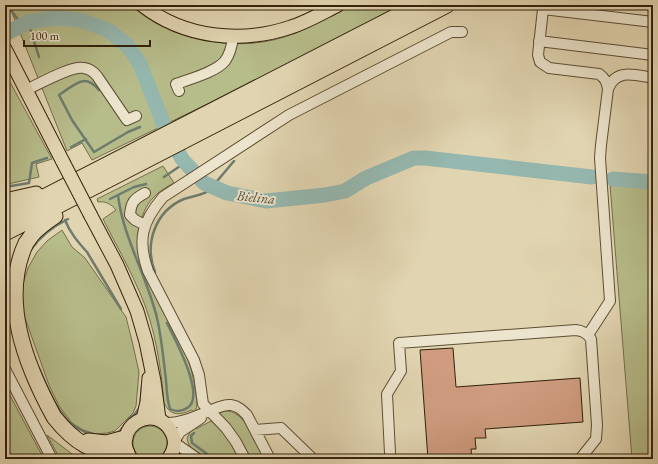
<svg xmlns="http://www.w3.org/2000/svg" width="658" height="464" viewBox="0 0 658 464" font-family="'EB Garamond',serif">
	<rect width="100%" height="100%" fill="#e1d5b1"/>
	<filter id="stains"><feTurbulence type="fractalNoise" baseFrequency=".005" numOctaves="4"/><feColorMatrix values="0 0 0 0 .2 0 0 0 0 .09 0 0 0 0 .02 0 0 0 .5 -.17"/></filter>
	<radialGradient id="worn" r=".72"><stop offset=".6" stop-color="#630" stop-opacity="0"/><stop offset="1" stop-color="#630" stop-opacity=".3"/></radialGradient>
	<path fill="#b6bc8a" stroke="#746e4a" d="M9,5H131C176,42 241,55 296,33C310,27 324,20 337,13C342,10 348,6 354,5C368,3 388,5 402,5L294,62L92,160L82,143L67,151Z
		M5,73L52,159L36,164L39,177L8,184H5Z
		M163,166L174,183C166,187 158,192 152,199C140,212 135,241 139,257C142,269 148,280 154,291C170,322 191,354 195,389C196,397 199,406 194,413L192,410C180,415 171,417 164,403C161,366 155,327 140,293C129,267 115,243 103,219L116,210C111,204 106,201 98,202L97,199Z
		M610,185L653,187V459H632Z
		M62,230L72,247L85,258L126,317L132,341L139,372L136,406L133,413L115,431L107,433L96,434L83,430L72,423L59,406L49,385L21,307L22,287L28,268L37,252L47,241Z
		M5,386L44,459H5Z
		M224,411C245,409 256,443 265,459H251L229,424L218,414Z
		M211,421L222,430L241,459C234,459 211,461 206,458C197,454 188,448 187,438L194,425L196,429Z
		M133 443a17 17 0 1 1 34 0a17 17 0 1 1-34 0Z
		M47,435L72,454L85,459H60Z"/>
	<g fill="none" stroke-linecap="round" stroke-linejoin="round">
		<path stroke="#6e7c6e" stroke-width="2.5" d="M7,5L22,25
			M28,22L39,57
			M99,90C84,72 75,85 59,95L72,120L94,152L128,132L140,127
			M71,147L86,139
			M164,177L186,162
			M5,187L29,183L32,163L47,158
			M118,195C123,238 147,276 157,318C161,335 163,354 165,372C167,384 166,397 170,409C176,412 181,412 187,408C207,397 174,338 167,323
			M110,199L134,187L146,184
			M65,220C70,233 78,242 87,252L121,309
			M30,251C40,236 52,227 68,219
			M5,255V257
			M155,272C144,244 155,211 184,199C193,196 205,195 213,188C215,186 216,182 218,180C223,174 229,167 234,161
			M39,368C47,386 57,413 73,425C79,430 86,432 93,435
			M194,433L191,436L192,443L214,459
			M115,434L120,431L130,418L135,414L140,407L142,386"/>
		<path stroke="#95b8b0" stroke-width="15" d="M5,34L28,22L57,18L80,20L108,30L127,45L140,64L164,125L182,159L204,183L227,193L266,201L325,195L345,191L366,178L414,158H425L592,177
			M613,179L653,182"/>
	</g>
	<path fill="#cf9c80" stroke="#33210b" d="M453,348L456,387L580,378L583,422L485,429L486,438H475L476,449H471L472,459H428L420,350Z"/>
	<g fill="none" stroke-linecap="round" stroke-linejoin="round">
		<g stroke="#5e4e34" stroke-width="12">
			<path id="minor" d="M539,41L653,55
				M608,89C607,82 605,78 599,74L549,68L540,62L538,55L543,9L653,22
				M26,90C39,84 72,65 84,68C90,69 94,72 97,76L127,120L136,116
				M179,91L176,84C190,79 216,72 225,61C230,54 232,46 233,37
				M145,225L135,220L130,215C131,202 134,199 145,193
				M588,335L610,301L600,158L601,145L608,89C616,68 635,75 653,78
				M5,369L52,459
				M165,423C179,424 194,417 207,412C215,409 223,404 231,405C238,406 242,410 247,415L270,459
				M255,430L281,428L313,459
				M174,442L180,432L201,418
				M175,443L198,459
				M390,453L387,394L401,371L399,343L576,330C583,331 587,333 591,339L597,425L596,439L580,459
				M245,459L236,442L226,428L203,404L199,375L194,360L148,271C137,240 142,222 163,197L289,115L451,32H462"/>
		</g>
		<g stroke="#33210b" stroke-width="15">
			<path id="major" d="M142,5C184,38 241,44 291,27C307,22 322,13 338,5
				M5,49L63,162
				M91,216L117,265L137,311L146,342L154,381L159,419
				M143,419L147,402L149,378
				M131,459C109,427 156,400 172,433C177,442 174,451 168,459"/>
		</g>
		<g stroke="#33210b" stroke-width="17">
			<path id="highway" d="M5,201L36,194
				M55,216C49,220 43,224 38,229C33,232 30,238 26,243C0,299 25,364 54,417C73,441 95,457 127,453
				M5,217L418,5
				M5,233L447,5
				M88,441L106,443L125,438"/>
		</g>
		<use href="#minor" stroke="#ece4cc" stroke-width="10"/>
		<use href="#major" stroke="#e1d5b1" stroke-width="13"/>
		<use href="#highway" stroke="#e1d5b1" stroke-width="15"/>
		<g stroke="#33210b" stroke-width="15" stroke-linecap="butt">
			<path id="major-bridge" d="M63,162L91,216"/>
		</g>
		<use href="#major-bridge" stroke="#e1d5b1" stroke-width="13"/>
	</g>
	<g text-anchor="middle" stroke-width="4" stroke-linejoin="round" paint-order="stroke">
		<g font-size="14" font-style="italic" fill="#504e3d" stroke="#ece4cc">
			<text transform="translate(256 197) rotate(6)" y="5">Bielina</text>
		</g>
	</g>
	<rect width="658" height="464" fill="none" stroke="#e1d5b1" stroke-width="20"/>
	<rect x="6" y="6" width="646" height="452" fill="none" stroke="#33210b" stroke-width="2"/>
	<rect x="10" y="10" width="638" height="444" fill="none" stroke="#33210b"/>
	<path d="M24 40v6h126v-6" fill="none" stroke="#33210b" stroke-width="2"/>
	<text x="30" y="40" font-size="12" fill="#33210b" stroke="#ece4cc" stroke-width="3" paint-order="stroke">100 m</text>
	<rect width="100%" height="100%" filter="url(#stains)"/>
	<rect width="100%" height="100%" fill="url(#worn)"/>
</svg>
